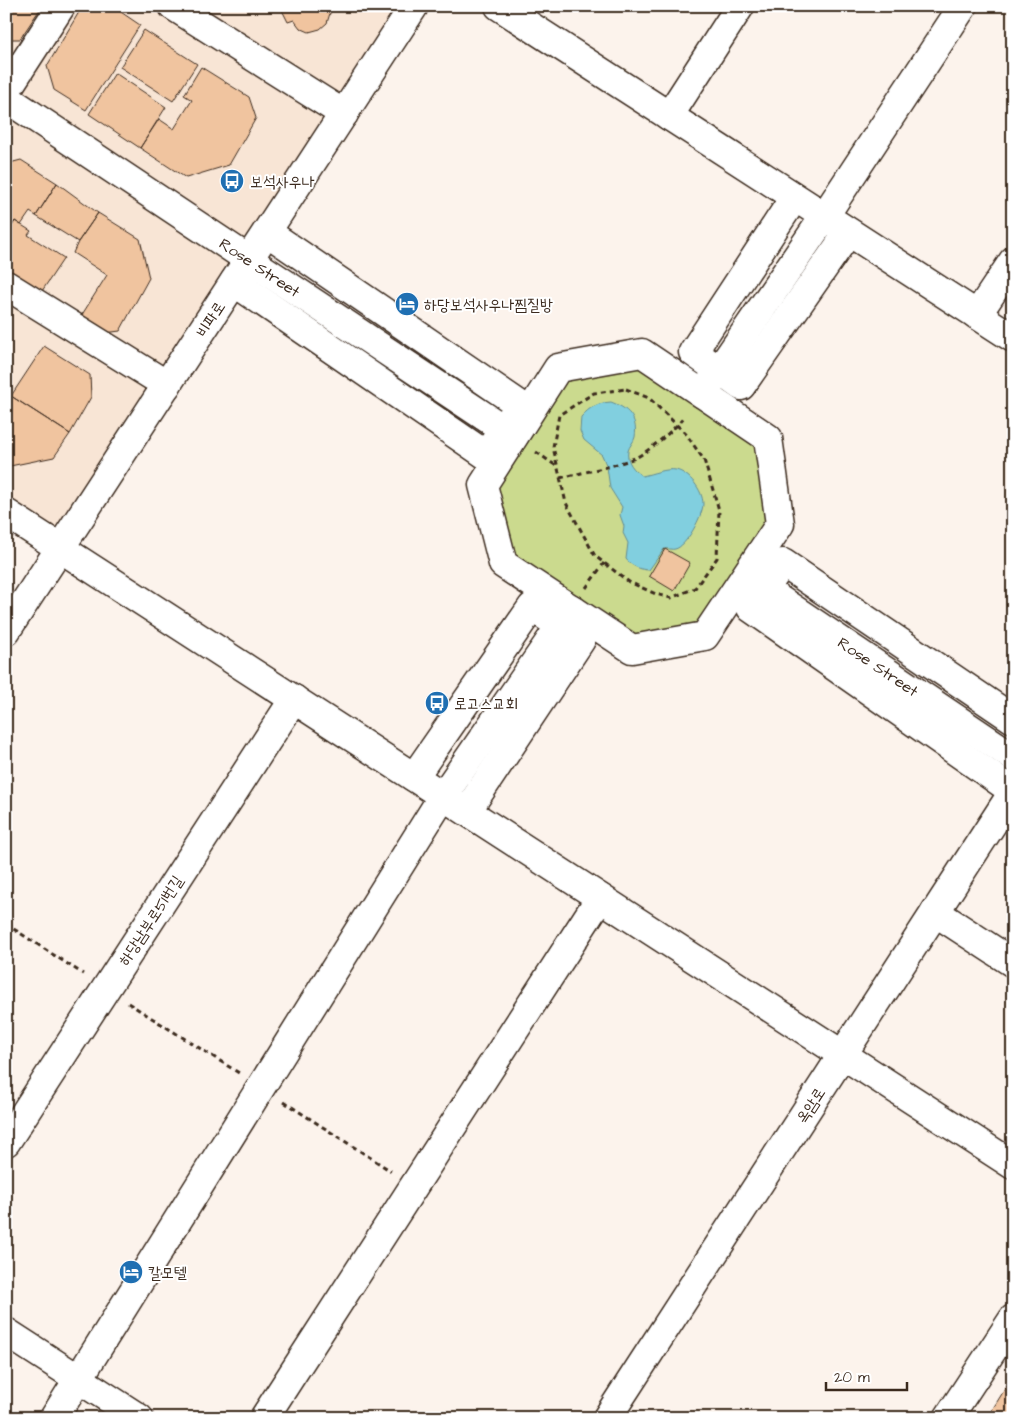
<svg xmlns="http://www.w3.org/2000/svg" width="1019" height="1424" viewBox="0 0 1019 1424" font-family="'Architects Daughter','Poor Story',sans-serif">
	<rect width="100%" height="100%" fill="#fcf3ec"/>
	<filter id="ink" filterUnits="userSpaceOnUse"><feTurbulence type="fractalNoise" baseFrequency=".02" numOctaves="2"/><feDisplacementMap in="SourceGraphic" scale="10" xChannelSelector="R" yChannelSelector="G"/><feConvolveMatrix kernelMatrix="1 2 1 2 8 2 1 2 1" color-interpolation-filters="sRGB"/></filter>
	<g filter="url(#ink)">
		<path fill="#f8e5d5" d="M6,6H414L61,548L6,513Z"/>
		<path fill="#cbda8e" stroke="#838256" d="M637,367L761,448L771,519L694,629L636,640L512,560L496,488L566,381Z"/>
		<path fill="#81cfdf" stroke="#658d92" d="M611,402C627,408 638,417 635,437C634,442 629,446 628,451C626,462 634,470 642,476C652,474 667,468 676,470C689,473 703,490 703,504C703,515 686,547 675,549C672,550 668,548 664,549L649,570C641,570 631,566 626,559L628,543L623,533L624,526L620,515L622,507L610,488L607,467L602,455L584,440L580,431L581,417C590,407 597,403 611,402Z"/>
		<path fill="#f0c49f" stroke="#3b2a1e" d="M6,6H42L20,39H6Z
			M87,6H112L140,25L86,110L54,90L47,66L82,7Z
			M280,6H331V10L327,23L320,29L309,32L300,28L294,20L288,22Z
			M144,30L197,64L173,101L120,67Z
			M201,67L249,97L256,118L229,165L186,178L140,148L159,119L174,129L192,100L184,95Z
			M115,73L166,107L140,148L89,114Z
			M21,160L57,183L36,216L30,212L21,225L15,221L6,235V164Z
			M57,183L98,213L78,242L36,216Z
			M98,213L140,239L149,278L120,331L97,334L78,321L107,275L73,253L78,242Z
			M15,221L31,231L28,235L64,258L42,291L6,269V235Z
			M44,346L90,375L91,397L70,434L11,396Z
			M11,396L70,434L54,457L10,466L6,463V404Z
			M665,549L690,563L674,591L649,576Z
			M1013,1376V1418H987Z"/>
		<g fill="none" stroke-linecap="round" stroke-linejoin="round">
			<g stroke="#3b2a1e" stroke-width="31">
				<g id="minor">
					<path d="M173,6L344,114"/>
					<path d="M499,6L1013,338"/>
					<path d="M6,91L61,6"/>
					<path id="s1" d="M6,98L514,436"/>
					<path d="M669,116L740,6"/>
					<path d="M794,198L693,352L741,386L848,233"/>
					<path d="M234,282L486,455L520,405L267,232"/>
					<path d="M6,285L167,385"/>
					<path d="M977,315L1013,261"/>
					<path d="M642,353L768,438L780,524L705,636L632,649L503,564L483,485L558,368Z"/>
					<path d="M703,394L824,217L963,6"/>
					<path d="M6,513L1013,1165"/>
					<path id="s2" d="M749,579L1013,757"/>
					<path d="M6,631L414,6"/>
					<path d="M1013,719L783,563L751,608L1013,791"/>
					<path d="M414,777L532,607L581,640L467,811"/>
					<path d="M935,912L1013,963"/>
					<path d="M6,1142L294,699"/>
					<path d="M6,1332L139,1418"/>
					<path d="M54,1418L443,796L572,609"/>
					<path d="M264,1418L600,898"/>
					<path d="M607,1418L1013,792"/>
					<path d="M948,1418L1013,1319"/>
				</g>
			</g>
			<path stroke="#3b2a1e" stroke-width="3" stroke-dasharray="5 4" stroke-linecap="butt" d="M626,389L649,398L686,434L704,460L719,510L717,558L695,588L671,598L656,594L629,582L595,556L566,503L553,447L559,415L594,393Z
				M536,452L558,467
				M560,478C585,472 611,467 635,458C647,453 677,427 685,416
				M586,588L604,563
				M6,924L83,974
				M128,1003L239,1073
				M284,1102L391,1171"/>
			<use href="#minor" stroke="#fff" stroke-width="28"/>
		</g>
	</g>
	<defs>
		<g id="bus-disc" transform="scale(1.25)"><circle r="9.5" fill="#1f6fb2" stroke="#fff"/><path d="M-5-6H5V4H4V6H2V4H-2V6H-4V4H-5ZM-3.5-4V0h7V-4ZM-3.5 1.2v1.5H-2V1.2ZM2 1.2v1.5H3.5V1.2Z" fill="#fff"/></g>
		<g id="hotel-disc" transform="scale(1.25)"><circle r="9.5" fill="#1f6fb2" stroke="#fff"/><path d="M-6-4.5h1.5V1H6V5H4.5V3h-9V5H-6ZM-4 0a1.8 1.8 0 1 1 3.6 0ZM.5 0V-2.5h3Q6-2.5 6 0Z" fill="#fff"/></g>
	</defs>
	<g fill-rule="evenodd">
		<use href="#bus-disc" x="232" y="181"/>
		<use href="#hotel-disc" x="407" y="304"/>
		<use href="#bus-disc" x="437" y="703"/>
		<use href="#hotel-disc" x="131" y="1272"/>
	</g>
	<g text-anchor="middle" stroke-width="4" stroke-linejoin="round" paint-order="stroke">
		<g font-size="16" fill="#3b2a1e" stroke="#fff" text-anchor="start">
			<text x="250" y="187">보석사우나</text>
			<text x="424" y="310">하당보석사우나찜질방</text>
			<text x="454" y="709">로고스교회</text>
			<text x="148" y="1278">칼모텔</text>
		</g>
		<g font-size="16" fill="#3b2a1e" stroke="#fff">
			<text dy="6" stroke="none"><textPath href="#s1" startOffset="305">Rose Street</textPath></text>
			<text transform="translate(210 319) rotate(-57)" y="6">비파로</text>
			<text dy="6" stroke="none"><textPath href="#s2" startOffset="156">Rose Street</textPath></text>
			<text transform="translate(150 920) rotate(-57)" y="6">하당남부로51번길</text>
			<text transform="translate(810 1105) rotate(-57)" y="6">옥암로</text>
		</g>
	</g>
	<rect width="1019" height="1424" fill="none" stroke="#fff" stroke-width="25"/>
	<rect x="12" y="12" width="994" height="1399" fill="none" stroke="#3b2a1e" stroke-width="2" filter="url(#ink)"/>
	<path d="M826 1382v8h81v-8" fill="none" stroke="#3b2a1e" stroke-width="2.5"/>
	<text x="834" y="1382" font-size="15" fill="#3b2a1e" stroke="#ffffff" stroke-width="4" paint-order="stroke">20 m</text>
</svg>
